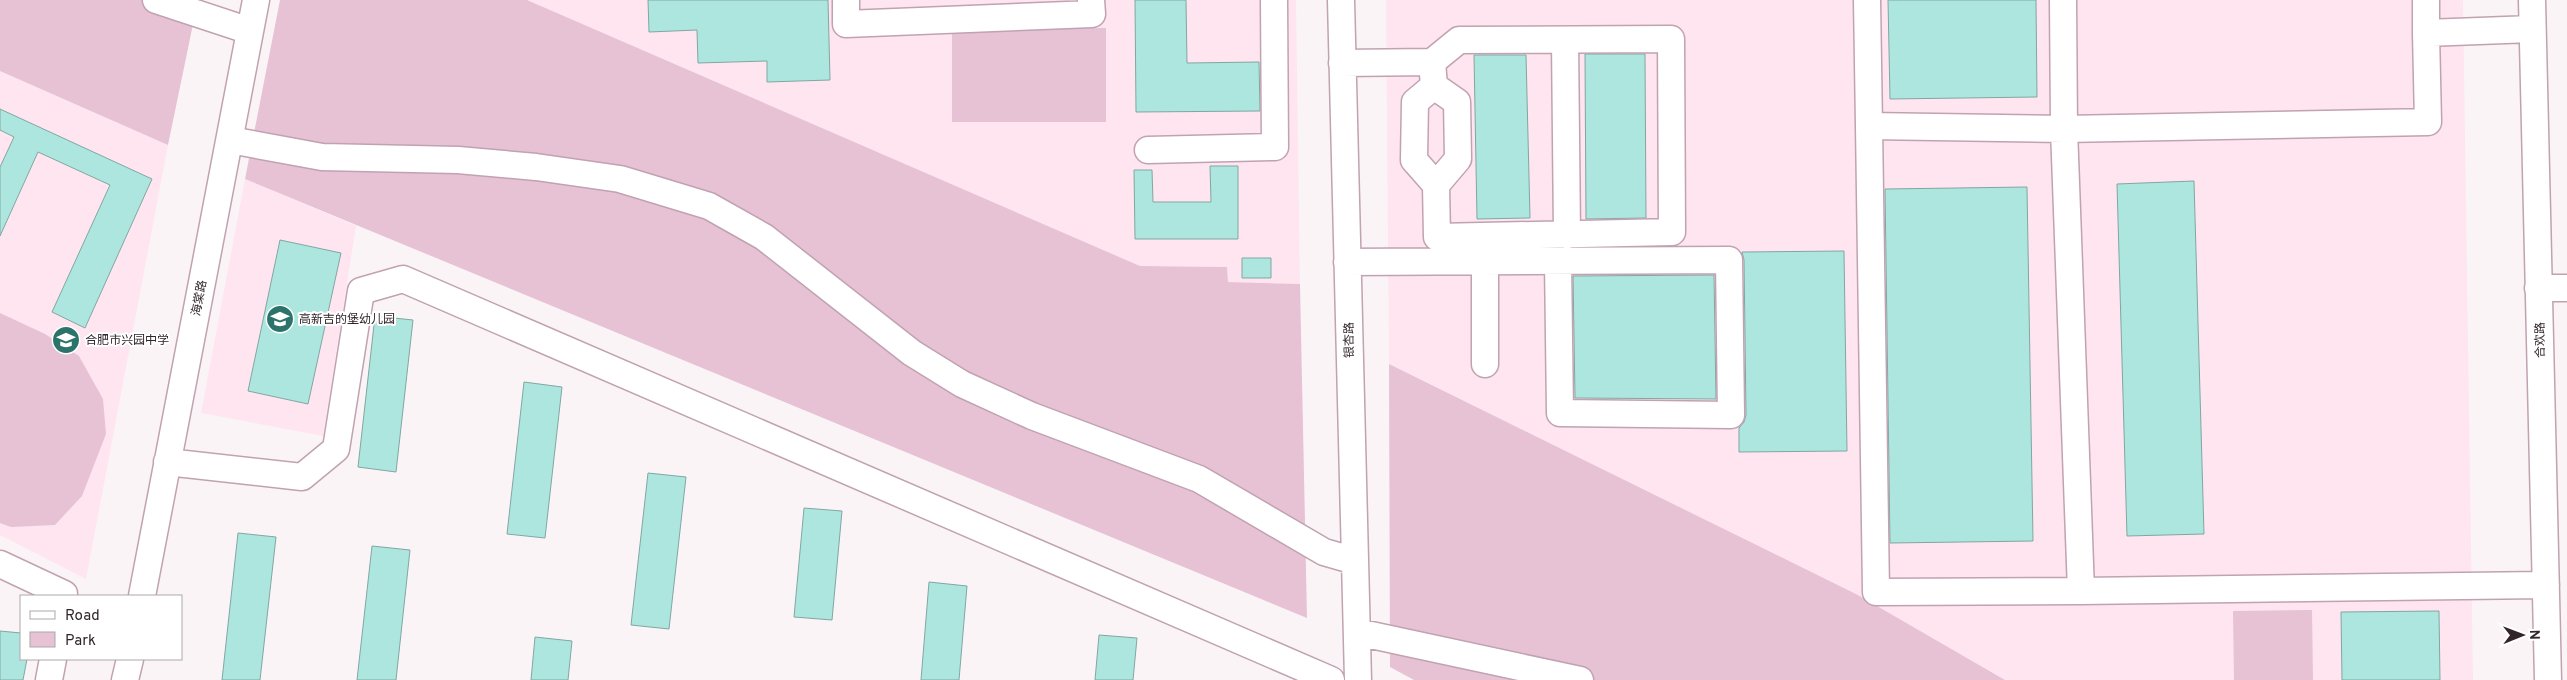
<svg xmlns="http://www.w3.org/2000/svg" width="2567" height="680" viewBox="0 0 2567 680" font-family="Overpass,'Noto Sans SC',sans-serif">
	<rect width="100%" height="100%" fill="#fbf4f7"/>
	<path fill="#fee5f0" d="M527,0H1296L1300,284L1228,282L1227,267L1140,266Z
		M1386,0H2463L2473,680H2005L1858,595L1389,364Z
		M0,71L168,145L86,579L0,535Z
		M245,179L356,226L323,436L201,413Z"/>
	<path fill="#e7c2d4" d="M0,0H198L168,145L0,71Z
		M280,0H527L1140,266L1227,267L1228,282L1300,284L1307,618L245,179Z
		M1106,28V122H952V29Z
		M0,313L45,334L79,356L103,399L106,434L82,496L55,525L11,527L0,523Z
		M1389,364L1858,595L2005,680H1414L1390,667Z
		M2312,610L2313,680H2234L2233,611Z"/>
	<path fill="#ace6de" stroke="#81a7a2" d="M648,0H828L830,80L767,82V61L698,63L697,30L649,32Z
		M1135,0H1186L1187,63L1259,62L1260,111L1136,112Z
		M1888,0H2036L2037,97L1890,99Z
		M1585,54H1645L1646,218L1586,219Z
		M1474,55H1526L1530,218L1477,219Z
		M0,109L152,179L85,328L52,312L110,185L38,152L0,236V167L14,137L0,130Z
		M1210,166H1238V239H1135L1134,170H1152L1153,202H1211Z
		M2194,181L2204,534L2127,536L2117,184Z
		M2027,187L2033,541L1890,543L1885,189Z
		M280,240L341,253L308,404L248,391Z
		M1844,251L1847,451L1739,452V428L1744,422L1746,415L1744,260L1742,252Z
		M1242,258H1271V278H1242Z
		M1714,275L1716,399L1575,398L1573,276Z
		M375,316L413,320L396,472L358,467Z
		M524,382L562,387L545,538L507,534Z
		M648,473L686,477L669,629L631,625Z
		M804,508L842,511L832,620L794,617Z
		M238,533L276,537L260,680H222Z
		M372,546L410,550L396,680H357Z
		M929,582L967,586L959,680H921Z
		M2439,611L2440,680H2342L2341,612Z
		M0,631L21,633V659H27L23,680H0Z
		M1099,635L1137,638L1133,680H1095Z
		M535,637L572,641L568,680H531Z"/>
	<g fill="none" stroke-linecap="round" stroke-linejoin="round">
		<g stroke="#c1a2b1" stroke-width="29">
			<path id="minor" d="M156,0L250,31
				M846,0V24L1092,14L1091,0
				M1341,0L1358,680
				M1867,0L1869,126
				M2063,0L2064,129L2428,122L2426,33L2532,29
				M2426,0V33
				M2532,0L2548,680
				M1565,40L1567,235
				M1342,63L1432,62L1459,40L1671,39L1672,232L1437,237L1436,185L1414,160L1415,102L1434,86L1432,62
				M1434,86L1457,102L1458,159L1436,185
				M230,140L322,157L458,160L536,167L620,179L709,206L764,237L912,353L962,384L1032,416L1199,479L1324,552L1355,561
				M1148,150L1275,147L1274,0
				M1485,261V364
				M1347,262L1729,260L1731,415L1560,413L1558,261
				M2538,288H2567
				M167,462L302,477L336,449L361,291L403,279L1331,680
				M0,564L64,594V596
				M2081,591L1876,592L1869,126L2064,129L2081,591L2546,585
				M142,596L256,0
				M1357,632L1580,680
				M49,680L53,659
				M125,680L130,659"/>
		</g>
		<use href="#minor" stroke="#fff" stroke-width="26"/>
	</g>
	<defs>
		<g id="school-disc" transform="scale(1.4375)"><circle r="9.5" fill="#2b736b" stroke="#fff"/><path d="M0-5L7-2L0 1L-7-2ZM-4 1L0 2.5L4 1V4Q0 6-4 4Z" fill="#fff"/></g>
	</defs>
	<g fill-rule="evenodd">
		<use href="#school-disc" x="280" y="319"/>
		<use href="#school-disc" x="66" y="340"/>
	</g>
	<g text-anchor="middle" stroke-width="4" stroke-linejoin="round" paint-order="stroke">
		<g font-size="12" fill="#31252b" stroke="#fff">
			<text transform="translate(199 298) rotate(-79)" y="4">海棠路</text>
			<text transform="translate(1349 340) rotate(-91)" y="4">银杏路</text>
			<text transform="translate(2540 340) rotate(-91)" y="4">合欢路</text>
		</g>
		<g font-size="12" fill="#31252b" stroke="#fff" text-anchor="start">
			<text x="299" y="323">高新吉的堡幼儿园</text>
			<text x="85" y="344">合肥市兴园中学</text>
		</g>
	</g>
	<rect x="20" y="595" width="162" height="65" fill="#ffffff" stroke="#ada8aa"/>
	<rect x="30" y="611" width="25" height="8" fill="#ffffff" stroke="#ada8aa"/>
	<text x="65" y="620" font-size="15" fill="#31252b">Road</text>
	<rect x="30" y="632" width="25" height="15" fill="#e7c2d4" stroke="#ada8aa"/>
	<text x="65" y="645" font-size="15" fill="#31252b">Park</text>
	<g transform="translate(2522 635) rotate(89)" stroke="#ffffff" stroke-width="4" paint-order="stroke">
	<path d="M0-4L9 19L0 12L-9 19Z" fill="#31252b"/>
	<text y="-8" font-size="14" font-weight="bold" text-anchor="middle" fill="#31252b">N</text>
	</g>
</svg>
